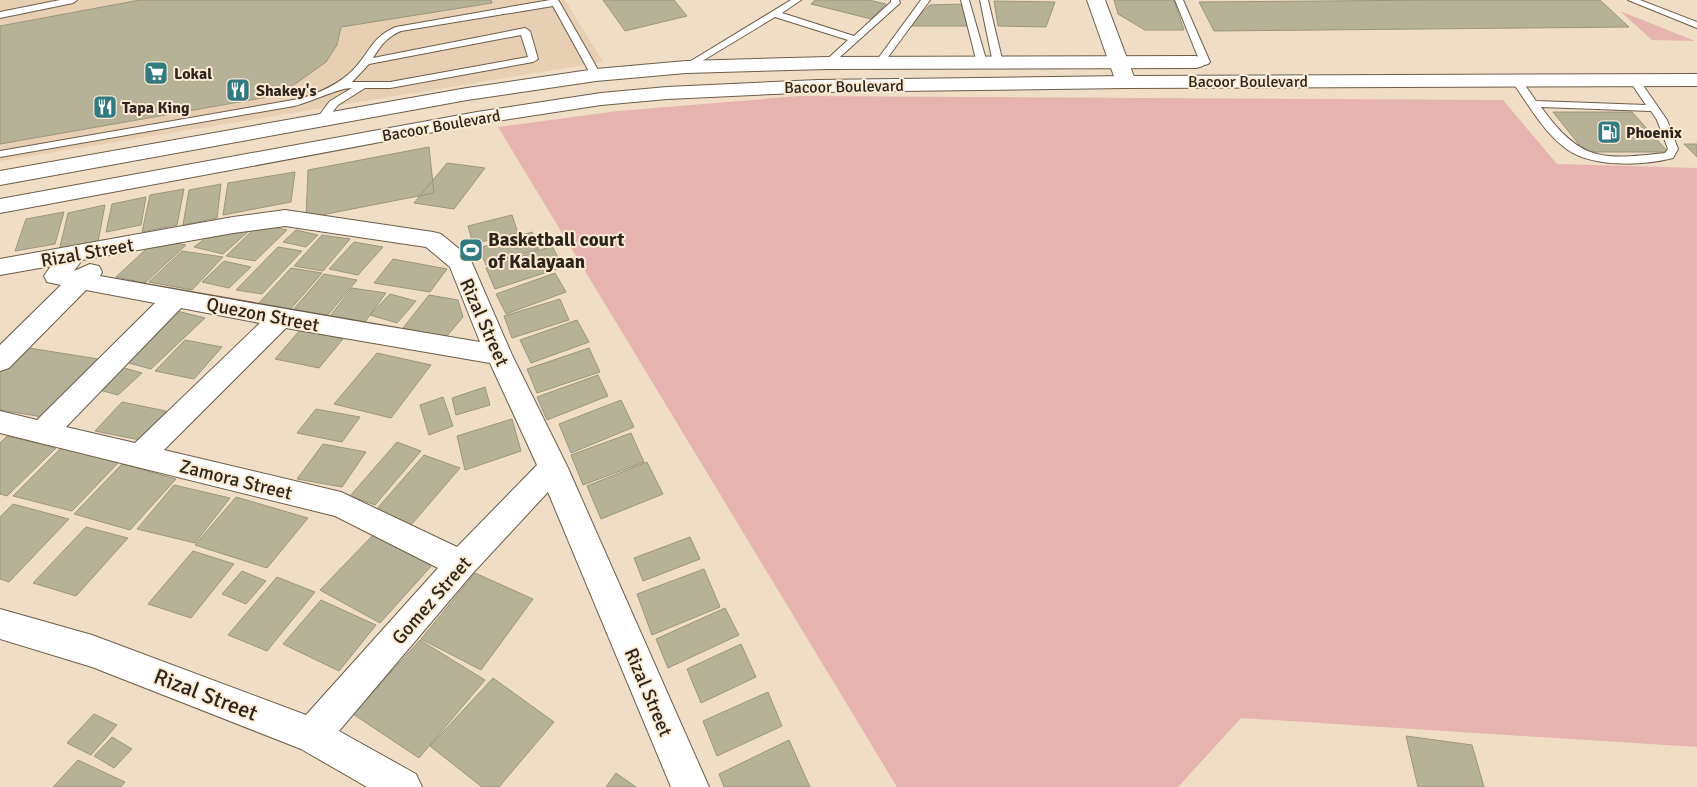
<svg xmlns="http://www.w3.org/2000/svg" width="1697" height="787" viewBox="0 0 1697 787" font-family="Signika,sans-serif">
	<rect width="100%" height="100%" fill="#efddc6"/>
	<path fill="#e6cfb2" d="M3,0H565L603,62L0,161V1Z"/>
	<path fill="#e6b3b0" d="M1620,11L1695,41L1652,40Z
		M799,96L1503,100L1557,164L1697,168V747L1241,718L1178,787H897L498,127L618,111Z"/>
	<path fill="#b6b298" stroke="#9a967c" d="M140,0H491L492,3L341,27L337,45L326,62L295,84L268,97L0,144V26Z
		M603,0H674L687,16L625,31Z
		M815,0H869L886,4L871,19L811,4Z
		M1114,0H1174L1184,30H1145L1118,14Z
		M1443,0H1600L1629,27L1214,31L1199,2Z
		M994,1L1055,2L1046,27L998,26Z
		M962,4L967,26H908L930,5Z
		M1553,112H1632L1668,152H1585Z
		M1684,144H1697V157Z
		M429,147L434,193L306,218L308,170Z
		M447,163L485,168L454,209L414,203Z
		M295,172L291,202L223,215L228,183Z
		M221,184L217,218L183,225L189,190Z
		M184,189L177,225L142,232L150,195Z
		M146,197L141,225L106,232L112,204Z
		M105,205L98,242L59,251L68,213Z
		M64,212L55,244L15,251L26,219Z
		M512,215L518,233L473,244L468,226Z
		M259,224L287,230L255,261L226,256Z
		M250,230L223,254L194,247L211,234Z
		M296,230L318,235L306,247L283,242Z
		M532,232L539,249L486,265L479,248Z
		M322,235L350,239L323,271L294,266Z
		M157,239L186,245L145,283L116,277Z
		M354,242L383,247L358,275L329,269Z
		M552,246L563,267L495,289L486,268Z
		M278,247L302,251L262,294L236,290Z
		M182,251L223,257L192,290L149,282Z
		M393,259L447,269L430,292L374,283Z
		M224,261L251,267L229,288L202,282Z
		M291,268L322,273L289,311L257,305Z
		M555,273L566,292L506,314L496,294Z
		M324,274L357,280L327,316L293,310Z
		M352,288L386,293L362,326L327,320Z
		M390,294L416,301L397,323L370,315Z
		M429,295L458,300L463,317L446,337L403,328Z
		M560,299L569,320L512,338L504,316Z
		M173,310L205,318L151,369L118,360Z
		M577,320L589,342L531,363L520,340Z
		M300,330L343,339L319,368L275,359Z
		M185,340L222,347L194,379L155,371Z
		M23,347L98,359L43,417L0,410V370Z
		M589,348L600,372L537,393L527,369Z
		M377,353L431,365L391,418L334,404Z
		M117,366L142,373L118,395L92,388Z
		M598,375L608,396L547,420L537,397Z
		M485,387L490,405L456,415L452,398Z
		M443,397L453,426L429,435L420,405Z
		M621,400L634,427L571,453L559,424Z
		M122,402L166,411L140,440L95,431Z
		M316,409L360,417L342,442L297,433Z
		M512,419L521,451L465,470L457,436Z
		M631,433L644,462L583,485L571,455Z
		M7,436L56,448L7,496L0,494V443Z
		M397,442L421,451L375,505L350,496Z
		M323,444L366,452L342,487L297,479Z
		M61,448L119,462L72,511L13,496Z
		M424,455L460,468L411,525L375,511Z
		M647,462L663,494L601,519L587,486Z
		M122,464L176,479L130,530L74,514Z
		M174,485L230,498L195,543L137,529Z
		M236,497L308,518L267,568L195,545Z
		M13,504L69,519L9,582L0,579V517Z
		M86,527L128,538L76,596L33,583Z
		M375,533L433,564L380,623L320,590Z
		M690,537L700,559L643,581L634,558Z
		M193,551L234,564L191,618L148,604Z
		M704,569L720,607L652,635L637,594Z
		M242,571L266,581L246,604L222,594Z
		M475,573L533,599L481,670L421,639Z
		M277,577L315,592L267,651L228,635Z
		M321,600L376,625L339,671L283,644Z
		M725,608L739,635L668,668L656,639Z
		M420,640L485,680L419,758L353,714Z
		M741,644L756,677L701,703L687,669Z
		M493,678L554,722L499,787H482L430,746Z
		M768,692L782,726L717,756L703,721Z
		M94,714L117,725L91,755L67,743Z
		M1406,736L1472,745L1484,787H1418Z
		M112,737L132,749L114,768L94,756Z
		M789,740L810,787H724L719,774Z
		M78,760L125,782L121,787H53Z
		M616,773L636,787H606Z"/>
	<g fill="none" stroke-linecap="round" stroke-linejoin="round">
		<g stroke="#6c5d49" stroke-width="2">
			<path id="lane" d="M60,0H77L73,3L0,18V12Z
				M550,0H558L560,3L601,75L599,77H593L591,75L553,6L401,31C387,37 381,45 373,58L525,28L530,31L538,59L533,62L390,88H365L338,105L324,123H316L315,121L330,101L352,88C338,88 311,102 294,106L0,157V151L299,99C319,93 338,85 353,70C370,53 371,37 396,27ZM521,35L528,57L390,82H352L369,64Z
				M791,0H801L782,13L854,36L891,2V0H899L900,3L831,65L828,66L823,63L848,40L775,17L689,69L686,70L681,67Z
				M921,0H930L883,64H877V60Z
				M961,0H969L987,63L985,65L982,66L977,63Z
				M980,0H988L1003,63L1001,65L998,66L993,63Z
				M1175,0H1183L1210,62L1208,64L1205,65L1200,62Z
				M1628,0H1640L1697,22V28Z
				M1516,77L1520,78L1536,101L1646,105L1629,80L1634,77L1638,78L1667,120L1678,149L1673,158C1642,166 1589,168 1564,147C1542,130 1527,102 1511,80ZM1541,107L1651,111L1657,120L1668,149L1665,153C1601,160 1581,162 1541,107Z"/>
		</g>
		<g stroke="#6c5d49" stroke-width="2">
			<path id="street" d="M285,210L433,232L441,234L469,257L472,263L512,355L568,468L709,787H671L548,492L472,574L339,731L416,774L422,787H367L301,749L92,667L0,639V609L92,635L306,715L438,568L335,516L0,433V411L37,420L155,303L86,290L9,368L0,371V345L61,285L47,282L44,276L51,266L0,275V259L233,217ZM285,226L426,247L450,267L480,342C353,321 226,299 100,276L102,272L99,266L90,264L74,271L82,260L233,233ZM181,308L260,323L135,443L66,427ZM286,328L490,363L537,465L457,547L341,492L164,450Z"/>
		</g>
		<g stroke="#6c5d49" stroke-width="2">
			<path id="secondary" d="M1087,0H1105L1136,82L1133,86L1126,88L1119,86L1116,82Z"/>
		</g>
		<g stroke="#6c5d49" stroke-width="2">
			<path id="primary" d="M1196,56L1203,58L1206,62L1203,66L1196,68L828,69L686,73L596,81L467,100L0,185V171L467,88L596,69L686,61L828,57Z
				M1697,74V86L1126,88L818,92L667,99L601,105L477,124L0,213V199L477,112L601,93L667,87L818,80L1126,76Z"/>
		</g>
		<use href="#lane" fill="#fff" fill-rule="evenodd"/>
		<use href="#street" fill="#fff" fill-rule="evenodd"/>
		<use href="#secondary" fill="#fff" fill-rule="evenodd"/>
		<use href="#primary" fill="#fff" fill-rule="evenodd"/>
	</g>
	<defs>
		<g id="supermarket-square" transform="scale(1.25)"><rect x="-9" y="-9" width="18" height="18" rx="4" fill="#317a80" stroke="#fcead3"/><path d="M-6-5.5h2.5l.6 2H6L4.5 2H-2.5L-4.4-4H-6ZM-1.5 3.2a1.3 1.3 0 1 0 .1 0ZM3 3.2a1.3 1.3 0 1 0 .1 0Z" fill="#fff"/></g>
		<g id="restaurant-square" transform="scale(1.25)"><rect x="-9" y="-9" width="18" height="18" rx="4" fill="#317a80" stroke="#fcead3"/><path d="M-5-6h1v4h1v-4h1v4h1v-4h1v5L-1.5 .5V6h-2V.5L-5-1ZM5-6V6H3V1.5H1.5Q1.5-4 5-6Z" fill="#fff"/></g>
		<g id="fuel-square" transform="scale(1.25)"><rect x="-9" y="-9" width="18" height="18" rx="4" fill="#317a80" stroke="#fcead3"/><path d="M-5.5-6h7V0h2V4h1.3V-2.5L3-4.5l.8-.8L6-3V5H2.5V1h-1V6h-7ZM-4.2-4.7v3.2H.2V-4.7Z" fill="#fff"/></g>
		<g id="stadium-square" transform="scale(1.25)"><rect x="-9" y="-9" width="18" height="18" rx="4" fill="#317a80" stroke="#fcead3"/><path d="M0-5a6.5 5 0 1 0 0 10a6.5 5 0 1 0 0-10ZM-3.5-1.8h7v3.6h-7Z" fill="#fff"/></g>
	</defs>
	<g fill-rule="evenodd">
		<use href="#supermarket-square" x="156" y="73"/>
		<use href="#restaurant-square" x="238" y="90"/>
		<use href="#restaurant-square" x="105" y="107"/>
		<use href="#fuel-square" x="1609" y="132"/>
		<use href="#stadium-square" x="471" y="250"/>
	</g>
	<g text-anchor="middle" stroke-width="4" stroke-linejoin="round" paint-order="stroke">
		<g font-size="16" font-weight="bold" fill="#2c251c" stroke="#fcead3" text-anchor="start">
			<text x="174" y="79">Lokal</text>
			<text x="256" y="96">Shakey's</text>
			<text x="122" y="113">Tapa King</text>
			<text x="1626" y="138">Phoenix</text>
		</g>
		<g font-size="16" fill="#2c251c" stroke="#fcead3">
			<text x="1248" y="87">Bacoor Boulevard</text>
			<text transform="translate(844 86) rotate(-1)" y="6">Bacoor Boulevard</text>
			<text transform="translate(441 125) rotate(-10)" y="6">Bacoor Boulevard</text>
		</g>
		<g font-size="19" font-weight="bold" fill="#2c251c" stroke="#fcead3" text-anchor="start">
			<text x="488" y="246">Basketball court<tspan x="488" dy="22">of Kalayaan</tspan></text>
		</g>
		<g font-size="19" fill="#2c251c" stroke="#fcead3">
			<text transform="translate(87 252) rotate(-10)" y="7">Rizal Street</text>
			<text transform="translate(263 314) rotate(11)" y="7">Quezon Street</text>
			<text transform="translate(485 322) rotate(66)" y="7">Rizal Street</text>
			<text transform="translate(236 479) rotate(14)" y="7">Zamora Street</text>
			<text transform="translate(431 600) rotate(-49)" y="7">Gomez Street</text>
			<text transform="translate(649 692) rotate(67)" y="7">Rizal Street</text>
		</g>
		<g font-size="22" fill="#2c251c" stroke="#fcead3">
			<text transform="translate(206 694) rotate(21)" y="8">Rizal Street</text>
		</g>
	</g>
</svg>
